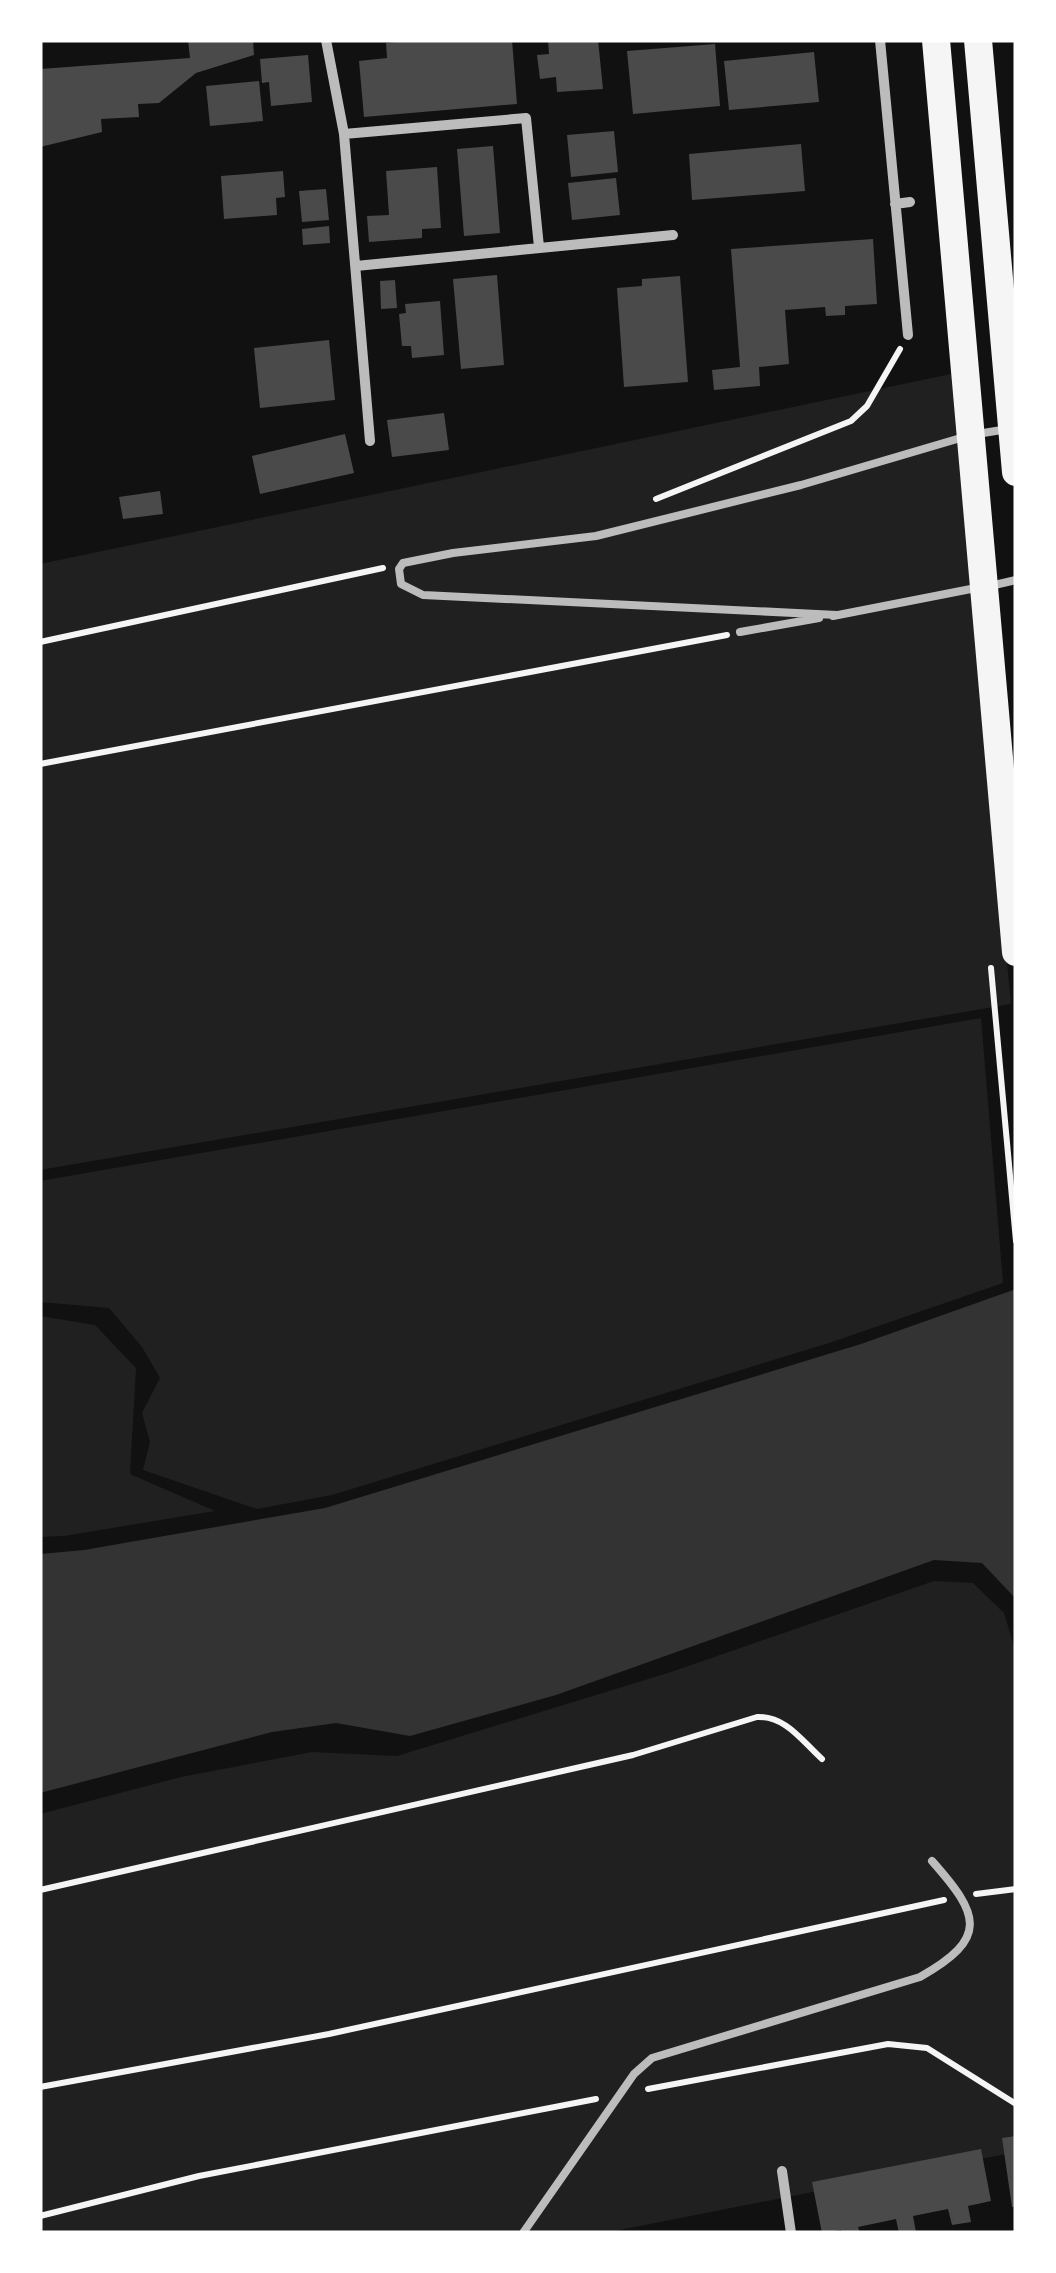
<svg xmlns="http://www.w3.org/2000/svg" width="1056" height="2273" viewBox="0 0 1056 2273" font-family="Roboto,sans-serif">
	<rect width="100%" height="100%" fill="#111"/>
	<path fill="#202020" d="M951,374L1011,1004L40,1170V564Z
		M981,1018L1003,1283L829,1343L332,1495L257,1509L143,1470L150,1442L142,1413L160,1378L142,1347L109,1308L40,1302V1181Z
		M40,1316L95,1325L136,1368L130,1474L215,1511L64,1536L40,1537Z
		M934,1581L973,1583L1004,1613L1016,1653V2152L604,2233H40V1814L181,1777L312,1752L397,1756L671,1672Z"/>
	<path fill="#333" d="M1016,1289V1599L982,1563L934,1560L556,1695L410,1736L336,1723L272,1732L40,1793V1554L84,1550L325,1508L861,1344Z"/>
	<path fill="#4a4a4a" d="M188,40H253L254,55L196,73L159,103L138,104L139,117L101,119L102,132L40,147V69L190,58Z
		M421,40H512L517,104L364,117L359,61L387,58L386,43Z
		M548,40H598L603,89L557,92L556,77L540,79L537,55L549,54Z
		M715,44L720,106L633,114L627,51Z
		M814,52L819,102L729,110L724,61Z
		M308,55L312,102L271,106L269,82L262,83L260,59Z
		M259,81L263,121L210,126L206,86Z
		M614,131L618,172L571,177L567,135Z
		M801,144L805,191L692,200L689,154Z
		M493,146L500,233L464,236L457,149Z
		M437,167L441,228L422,229V238L369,242L367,216L389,215L386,171Z
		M283,171L285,197L276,198L277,215L224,219L221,176Z
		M616,178L620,215L572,220L568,183Z
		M326,189L329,220L302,222L299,191Z
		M329,226L330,243L303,245L302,229Z
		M873,239L877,304L845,306V315L826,316L825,307L785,310L789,364L759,367L760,386L714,390L712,370L740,367L731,249Z
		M497,275L504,365L461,369L453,279Z
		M680,276L688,382L624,387L617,288L642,286V279Z
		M395,280L397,308L381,309L380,281Z
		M440,301L444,355L412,358L411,346H402L399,314L406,313L405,304Z
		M329,340L335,400L260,408L254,348Z
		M444,413L449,450L392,457L387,420Z
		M345,434L354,473L260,494L252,456Z
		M160,491L163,514L123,519L119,497Z
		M1016,2136V2207H1012L1002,2138Z
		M981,2149L991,2201L968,2206L971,2222L952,2225L948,2209L913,2216L916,2232L913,2233H899L896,2219L858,2227L860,2233H842L841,2230L822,2233L812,2182Z"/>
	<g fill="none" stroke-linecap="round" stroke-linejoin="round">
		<path stroke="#f5f5f5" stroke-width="6" d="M656,499L851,421L867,406L900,349
			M40,642L383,568
			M40,764L727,635
			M991,968L1016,1241
			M40,1890L633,1755L757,1717C786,1716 802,1741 822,1759
			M976,1894L1016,1889
			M40,2087L329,2034L944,1900
			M648,2089L888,2044L927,2048L1016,2104
			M40,2216L199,2176L596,2099"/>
		<path stroke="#bcbcbc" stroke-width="8" d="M977,434L1008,429
			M990,586L1016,580
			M837,615L423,595L401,584L399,569L403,563L453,553L596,536L801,485L964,437
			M833,616L976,588
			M740,632L819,618
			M523,2233L634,2074L652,2058L920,1977C989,1938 980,1915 932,1861"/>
		<path stroke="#bcbcbc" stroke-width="10" d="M326,40L344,134L370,441
			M880,40L908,335
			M344,134L526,118L539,247
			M895,204L910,202
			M356,266L673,235
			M782,2171L791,2233"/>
		<path stroke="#f5f5f5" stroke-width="28" d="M936,40L1016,952
			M978,40L1016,472"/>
	</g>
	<rect width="1056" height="2273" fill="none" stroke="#ffffff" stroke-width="85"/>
</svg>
